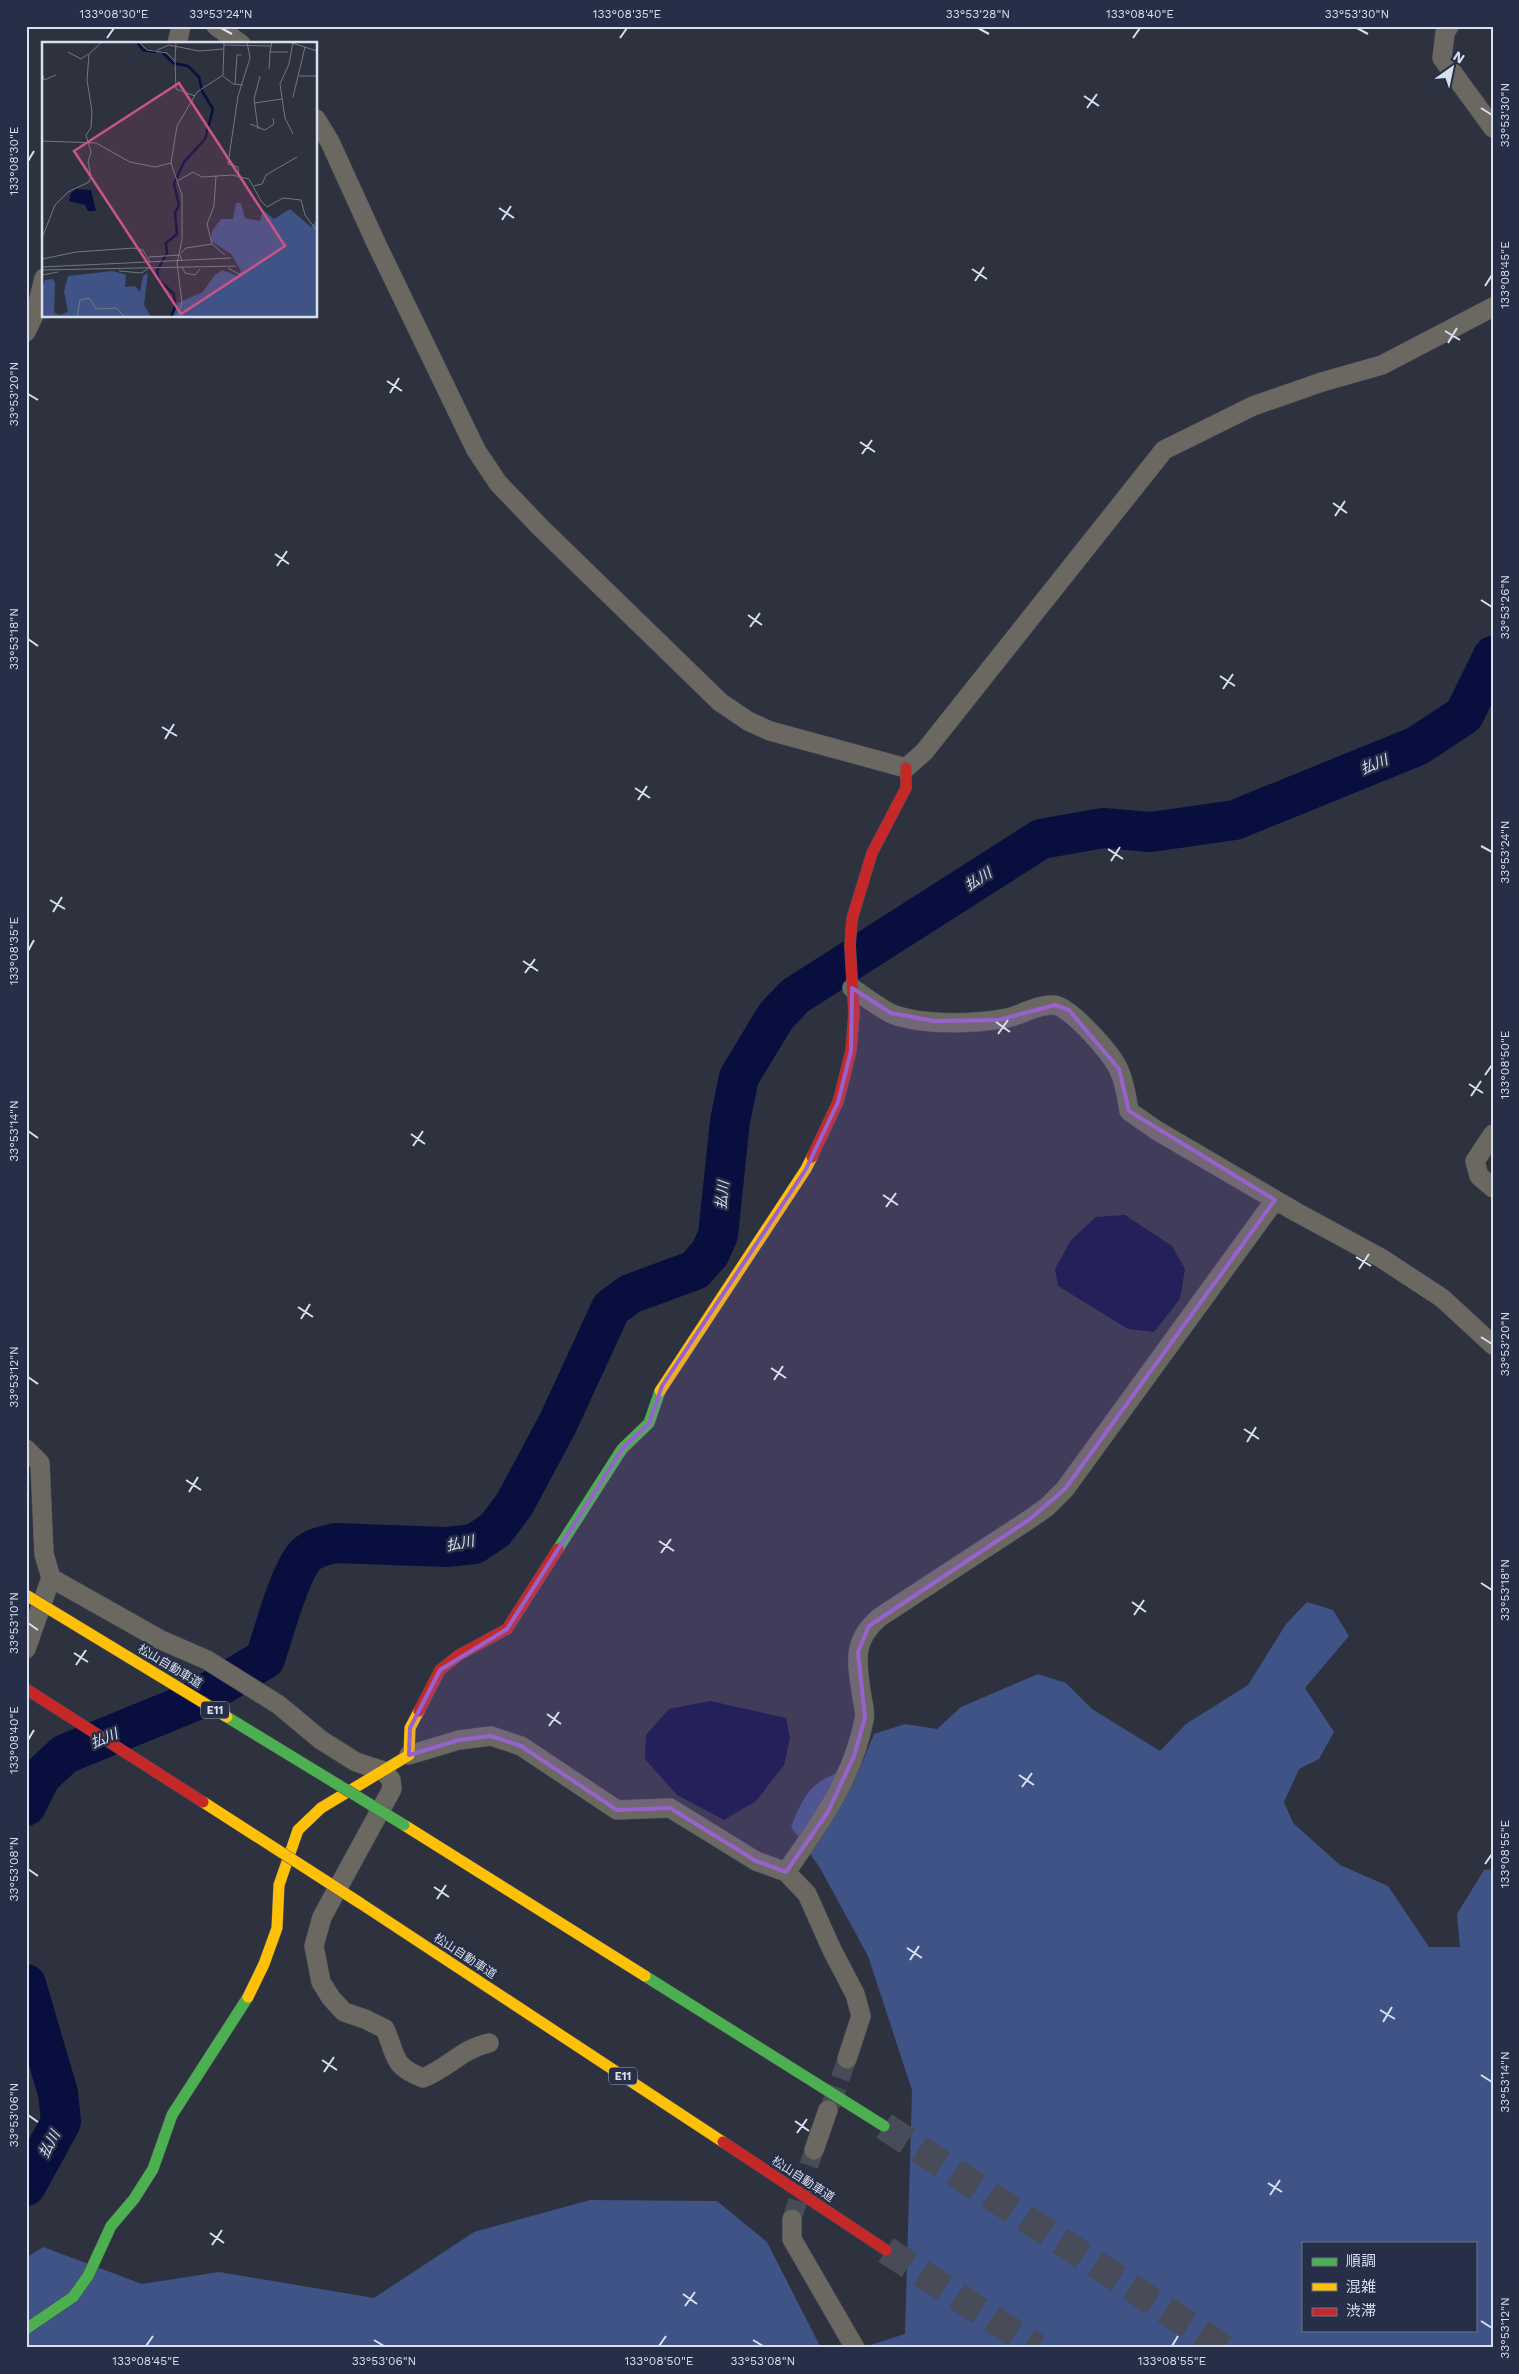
<svg xmlns="http://www.w3.org/2000/svg" width="1519" height="2374" viewBox="0 0 1519 2374" font-family="'Work Sans','Noto Sans JP',sans-serif">
	<rect width="100%" height="100%" fill="#2e323f"/>
	<path fill="#3f5386" fill-rule="evenodd" d="M1307,1602L1333,1610L1349,1636L1305,1688L1334,1732L1319,1759L1299,1769L1284,1802L1293,1823L1340,1865L1388,1886L1429,1947H1460L1457,1914L1484,1870L1493,1869V2348H861L905,2334L912,2090L868,1956L820,1868L791,1827C809,1781 818,1780 862,1763L874,1734L905,1724L937,1729L961,1707L1038,1674L1066,1683L1092,1709L1160,1751L1186,1724L1248,1685L1286,1624ZM1303,2243H1475V2330H1303Z
		M590,2200L717,2201L767,2242L821,2348H26V2258L43,2247L142,2284L219,2272L374,2298L474,2232Z"/>
	<path fill="#080f3e" d="M1125,1215L1172,1246L1185,1269L1180,1299L1154,1332L1128,1329L1058,1286L1055,1269L1071,1240L1096,1217Z
		M710,1701L786,1718L790,1738L784,1765L756,1801L724,1820L677,1795L645,1759L646,1735L669,1709Z"/>
	<g fill="none" stroke-linecap="round" stroke-linejoin="round">
		<path stroke="#080f3e" stroke-width="40" d="M26,1806L41,1776L65,1754L192,1702L265,1659C273,1635 289,1575 304,1557C311,1548 324,1546 335,1543L446,1547L474,1544L495,1530L514,1505L558,1423L611,1308L630,1294L695,1270L710,1253L718,1235L730,1121L739,1077L776,1016L795,996L1041,839L1103,828L1151,832L1235,820L1417,746L1464,715L1493,656
			M26,1984L58,2093L61,2122L26,2186"/>
		<path stroke="#484c59" stroke-width="19" stroke-dasharray="19 9" stroke-linecap="butt" d="M831,2105L847,2059
			M792,2219L814,2150"/>
		<path stroke="#484c59" stroke-width="28" stroke-dasharray="28 14" stroke-linecap="butt" d="M884,2126L1224,2348
			M886,2250L1037,2348"/>
		<g stroke="#4b4f59" stroke-width="20">
			<path id="street" d="M216,26L241,44
				M1449,26L1445,33L1442,58L1493,128
				M177,44L181,26
				M316,119L330,142L376,243L476,450L498,483L540,527L720,702L748,721L770,731L906,768L924,752L1164,450L1253,406L1322,382L1382,365L1493,307
				M26,332L36,311L44,278
				M852,988C864,996 877,1006 890,1013C919,1026 976,1024 1007,1018C1022,1015 1037,1004 1054,1005C1070,1006 1113,1055 1119,1070C1125,1083 1127,1098 1129,1111L1156,1130L1296,1212L1381,1258L1442,1298L1493,1345
				M1493,1134L1475,1161L1479,1176L1493,1188
				M26,1449L40,1463L44,1554L51,1578L26,1649
				M51,1578L161,1640L207,1660L279,1705L321,1740L356,1762L384,1771L391,1780L392,1789L322,1917L314,1946L321,1982L331,1998L344,2012L365,2019L385,2029C397,2057 392,2066 423,2078C449,2068 461,2049 489,2043
				M409,1755L459,1740L491,1736L521,1746L617,1810L670,1808L756,1861L786,1872L807,1894L832,1950L855,1994L861,2016L847,2059
				M786,1872C819,1825 853,1778 864,1720C866,1713 863,1704 862,1697C857,1663 851,1641 880,1617L1030,1519L1047,1507L1065,1489L1275,1200
				M814,2150L828,2110
				M792,2219V2239L855,2348"/>
		</g>
		<g stroke="#4b4f59" stroke-width="12">
			<path id="fast" d="M558,1549L622,1449L649,1423L660,1391
				M645,1976L884,2126
				M26,2329L73,2297L88,2276L111,2226L134,2199L153,2169L172,2115L248,1997"/>
		</g>
		<g stroke="#4b4f59" stroke-width="12">
			<path id="slow" d="M660,1391L806,1169L812,1157
				M404,1825L645,1976
				M360,1903L723,2142
				M248,1997L264,1964L277,1928L279,1885L298,1830L321,1808L409,1755L410,1728L419,1711"/>
		</g>
		<g stroke="#4b4f59" stroke-width="12">
			<path id="jam" d="M812,1157L838,1102L851,1051L854,1014L850,945L852,919L872,853L906,788V768
				M419,1711L440,1670L459,1655L507,1629L558,1549
				M723,2142L886,2250"/>
		</g>
		<use href="#street" stroke="#6a6860" stroke-width="19"/>
		<use href="#fast" stroke="#4caf50" stroke-width="11"/>
		<use href="#slow" stroke="#ffc107" stroke-width="11"/>
		<use href="#jam" stroke="#c62828" stroke-width="11"/>
		<g stroke="#4b4f59" stroke-width="12" stroke-linecap="butt">
			<path id="fast-bridge" d="M227,1717L404,1825"/>
		</g>
		<g stroke="#4b4f59" stroke-width="12" stroke-linecap="butt">
			<path id="slow-bridge" d="M26,1595L227,1717
				M203,1802L360,1903"/>
		</g>
		<g stroke="#4b4f59" stroke-width="12" stroke-linecap="butt">
			<path id="jam-bridge" d="M26,1689L203,1802"/>
		</g>
		<use href="#fast-bridge" stroke="#4caf50" stroke-width="11"/>
		<use href="#slow-bridge" stroke="#ffc107" stroke-width="11"/>
		<use href="#jam-bridge" stroke="#c62828" stroke-width="11"/>
	</g>
	<path fill="#9762cd" fill-opacity="0.2" stroke="#9762cd" stroke-width="4" stroke-linejoin="round" d="M852,988L891,1013L934,1021L998,1020L1055,1005L1069,1010L1119,1069L1129,1111L1275,1200L1065,1489L1030,1519L869,1626L858,1652L865,1718L854,1756L828,1812L786,1872L756,1861L670,1808L617,1810L521,1746L491,1736L459,1740L409,1755L410,1728L440,1670L507,1629L622,1449L649,1423L662,1386L806,1169L838,1102L851,1051Z"/>
	<path fill="none" stroke="#d8dfee" stroke-width="2" d="M221,28L232,34M978,28L989,34M1357,28L1368,34M107,38L114,28M620,38L627,28M1133,38L1140,28M1084,96L1099,106M1087,108L1097,94M1481,108L1492,115M28,161L34,151M499,208L514,218M502,220L511,206M972,269L987,279M975,281L984,267M1485,286L1492,275M1445,331L1460,340M1448,343L1457,328M387,381L402,391M390,393L399,378M28,394L38,400M860,442L875,452M862,454L872,440M1333,503L1347,513M1335,516L1345,501M275,554L289,564M277,566L287,551M1481,600L1492,607M748,615L762,625M750,627L760,613M28,639L38,646M1220,676L1235,686M1223,689L1233,674M162,727L177,736M165,739L174,724M635,788L650,798M638,800L647,786M1481,846L1492,852M1108,849L1123,859M1111,861L1120,847M50,900L65,909M53,912L62,897M28,951L34,940M523,961L538,971M525,973L535,959M996,1022L1010,1032M998,1034L1008,1020M1485,1075L1492,1065M1469,1084L1483,1093M1471,1096L1481,1081M28,1131L38,1138M411,1134L425,1144M413,1146L423,1131M883,1195L898,1205M886,1207L896,1193M1356,1257L1371,1266M1359,1269L1369,1254M298,1307L313,1317M301,1319L310,1304M1481,1337L1492,1344M771,1368L786,1378M28,1377L38,1384M774,1380L783,1366M1244,1429L1259,1439M1247,1442L1256,1427M186,1480L201,1490M189,1492L198,1477M659,1541L674,1551M661,1553L671,1539M1481,1583L1492,1590M1132,1602L1146,1612M1134,1615L1144,1600M28,1623L38,1630M74,1653L88,1662M76,1665L86,1650M547,1714L561,1724M549,1726L559,1712M28,1740L34,1730M1019,1775L1034,1785M1022,1787L1032,1773M1485,1864L1492,1854M28,1869L38,1876M434,1887L449,1897M437,1899L446,1885M907,1948L922,1958M910,1960L919,1946M1380,2010L1395,2019M1383,2022L1392,2007M322,2060L337,2070M324,2072L334,2057M1481,2075L1492,2082M28,2115L38,2122M795,2121L809,2131M797,2133L807,2119M1268,2183L1282,2192M1270,2195L1280,2180M210,2233L224,2243M212,2245L222,2230M683,2294L697,2304M685,2306L695,2292M1481,2321L1492,2328M374,2340L384,2346M753,2340L763,2346M146,2346L153,2336M659,2346L666,2336M1172,2346L1178,2336"/>
	<g text-anchor="middle" stroke-width="5" stroke-linejoin="round" paint-order="stroke">
		<g fill="#262f47" stroke="#a3aabc" stroke-width="1">
			<rect x="201" y="1701.5" width="28" height="17" rx="4"/>
			<rect x="609" y="2067.5" width="28" height="17" rx="4"/>
		</g>
		<g font-size="11" font-weight="bold" fill="#d8dfee">
			<text x="215" y="1714">E11</text>
			<text x="623" y="2080">E11</text>
		</g>
		<g font-size="12" fill="#d8dfee" stroke="#262f47">
			<text transform="translate(170 1666) rotate(31)" y="4">松山自動車道</text>
			<text transform="translate(465 1956) rotate(33)" y="4">松山自動車道</text>
			<text transform="translate(803 2179) rotate(33)" y="4">松山自動車道</text>
		</g>
		<g font-size="14" font-style="italic" fill="#dbe3f5" stroke="#262f47">
			<text transform="translate(1374 764) rotate(-22)" y="5">払川</text>
			<text transform="translate(978 879) rotate(-32)" y="5">払川</text>
			<text transform="translate(722 1195) rotate(-84)" y="5">払川</text>
			<text transform="translate(460 1543) rotate(-11)" y="5">払川</text>
			<text transform="translate(104 1738) rotate(-22)" y="5">払川</text>
			<text transform="translate(49 2144) rotate(-62)" y="5">払川</text>
		</g>
	</g>
	<g transform="translate(42 42)">
		<rect width="275" height="275" fill="#2e323f"/>
		<path d="M194,161H199L203,176L218,179L221,168L232,177L248,167L269,185L275,178V275H130L136,261L161,250L172,234L180,228L195,234L199,229L189,212L169,199L170,189L179,177H191ZM71,229L84,233L83,245L93,244L98,250L101,234L106,231L102,263L109,275H0V246L3,238L11,237L13,241L12,270L17,273L26,270L22,249L26,234Z" fill="#3f5386"/>
		<path d="M34,147L49,148L54,169H46L43,163L27,159L29,151Z" fill="#080f3e"/>
		<path fill="none" stroke="#080f3e" stroke-width="2.5" d="M95,0L101,8L114,10M120,10L131,21L146,24L157,35L160,49L171,67L163,97L142,120L132,142L137,163L133,171L135,192L124,201L125,211L115,229L117,238L132,252L133,266L129,275"/>
		<path fill="none" stroke="#727785" stroke-width="1" d="M97,0L105,8L125,11L133,19L134,47L153,54M230,0L228,10H246M250,1L275,9M182,3L229,4M115,8L127,3L157,9L181,7M26,10L39,17L46,12M133,19L134,0M227,27L228,10M0,30L2,38L14,33M181,34L191,42L201,43M257,34H275M193,42L195,13H199M251,55L263,5M213,61L240,57M208,82L223,88L232,82L231,76M216,87L212,57L218,34M251,92L243,76L238,42L247,22L251,0M0,99L54,101L88,120L113,125L129,121L135,84L155,50L181,33L182,0M129,121L140,153V198L135,221L140,261L135,275M197,135L196,125L186,122L196,54L208,16L205,0M135,139L151,130L160,135L190,133L207,137L219,159L225,165L241,156L259,158L263,173L275,189M212,144L220,142L224,133L255,115M0,196L13,163L26,150L47,140L49,134L46,120L49,110L44,93L49,86L50,69L45,38L47,12L60,0M170,202L165,182L172,164L174,134M139,211L144,206L170,202L183,213M107,215L138,213L140,219M0,217L34,210L92,206L101,208L108,220M0,225L189,216M140,225L143,231L153,233L158,227M186,226L200,234M0,228L194,224M77,229L100,231L108,225M0,233L16,230M35,275L38,258L47,256L54,267L74,266L83,275"/>
		<path fill="#c95487" fill-opacity="0.15" stroke="#c95487" stroke-width="2.5" d="M137,41L243,204L139,272L32,109Z"/>
		<rect width="275" height="275" fill="none" stroke="#d8dfee" stroke-width="2.5"/>
	</g>
	<rect width="1519" height="2374" fill="none" stroke="#262f47" stroke-width="55"/>
	<rect x="1302" y="2242" width="175" height="90" fill="#262f47" stroke="#6d758a"/>
	<rect x="1312" y="2258" width="25" height="8" fill="#4caf50" stroke="#6d758a"/>
	<text x="1346" y="2266" font-size="15" fill="#d8dfee">順調</text>
	<rect x="1312" y="2283" width="25" height="8" fill="#ffc107" stroke="#6d758a"/>
	<text x="1346" y="2292" font-size="15" fill="#d8dfee">混雑</text>
	<rect x="1312" y="2308" width="25" height="8" fill="#c62828" stroke="#6d758a"/>
	<text x="1346" y="2316" font-size="15" fill="#d8dfee">渋滞</text>
	<g transform="translate(1452 68) rotate(33)" stroke="#262f47" stroke-width="4" paint-order="stroke">
	<path d="M0-4L9 19L0 12L-9 19Z" fill="#d8dfee"/>
	<text y="-8" font-size="14" font-weight="bold" text-anchor="middle" fill="#d8dfee">N</text>
	</g>
	<rect x="28" y="28" width="1464" height="2318" fill="none" stroke="#d8dfee" stroke-width="2"/>
	<g font-size="12" text-anchor="middle" fill="#d8dfee">
		<text x="114" y="18">133°08'30"E</text>
		<text x="221" y="18">33°53'24"N</text>
		<text x="627" y="18">133°08'35"E</text>
		<text x="978" y="18">33°53'28"N</text>
		<text x="1140" y="18">133°08'40"E</text>
		<text x="1357" y="18">33°53'30"N</text>
		<text transform="translate(1505 115) rotate(-90)" y="4">33°53'30"N</text>
		<text transform="translate(14 161) rotate(-90)" y="4">133°08'30"E</text>
		<text transform="translate(1505 275) rotate(-90)" y="4">133°08'45"E</text>
		<text transform="translate(14 394) rotate(-90)" y="4">33°53'20"N</text>
		<text transform="translate(1505 607) rotate(-90)" y="4">33°53'26"N</text>
		<text transform="translate(14 639) rotate(-90)" y="4">33°53'18"N</text>
		<text transform="translate(1505 852) rotate(-90)" y="4">33°53'24"N</text>
		<text transform="translate(14 951) rotate(-90)" y="4">133°08'35"E</text>
		<text transform="translate(1505 1065) rotate(-90)" y="4">133°08'50"E</text>
		<text transform="translate(14 1131) rotate(-90)" y="4">33°53'14"N</text>
		<text transform="translate(1505 1344) rotate(-90)" y="4">33°53'20"N</text>
		<text transform="translate(14 1377) rotate(-90)" y="4">33°53'12"N</text>
		<text transform="translate(1505 1590) rotate(-90)" y="4">33°53'18"N</text>
		<text transform="translate(14 1623) rotate(-90)" y="4">33°53'10"N</text>
		<text transform="translate(14 1740) rotate(-90)" y="4">133°08'40"E</text>
		<text transform="translate(1505 1854) rotate(-90)" y="4">133°08'55"E</text>
		<text transform="translate(14 1869) rotate(-90)" y="4">33°53'08"N</text>
		<text transform="translate(1505 2082) rotate(-90)" y="4">33°53'14"N</text>
		<text transform="translate(14 2115) rotate(-90)" y="4">33°53'06"N</text>
		<text transform="translate(1505 2328) rotate(-90)" y="4">33°53'12"N</text>
		<text x="146" y="2365">133°08'45"E</text>
		<text x="384" y="2365">33°53'06"N</text>
		<text x="659" y="2365">133°08'50"E</text>
		<text x="763" y="2365">33°53'08"N</text>
		<text x="1172" y="2365">133°08'55"E</text>
	</g>
</svg>
